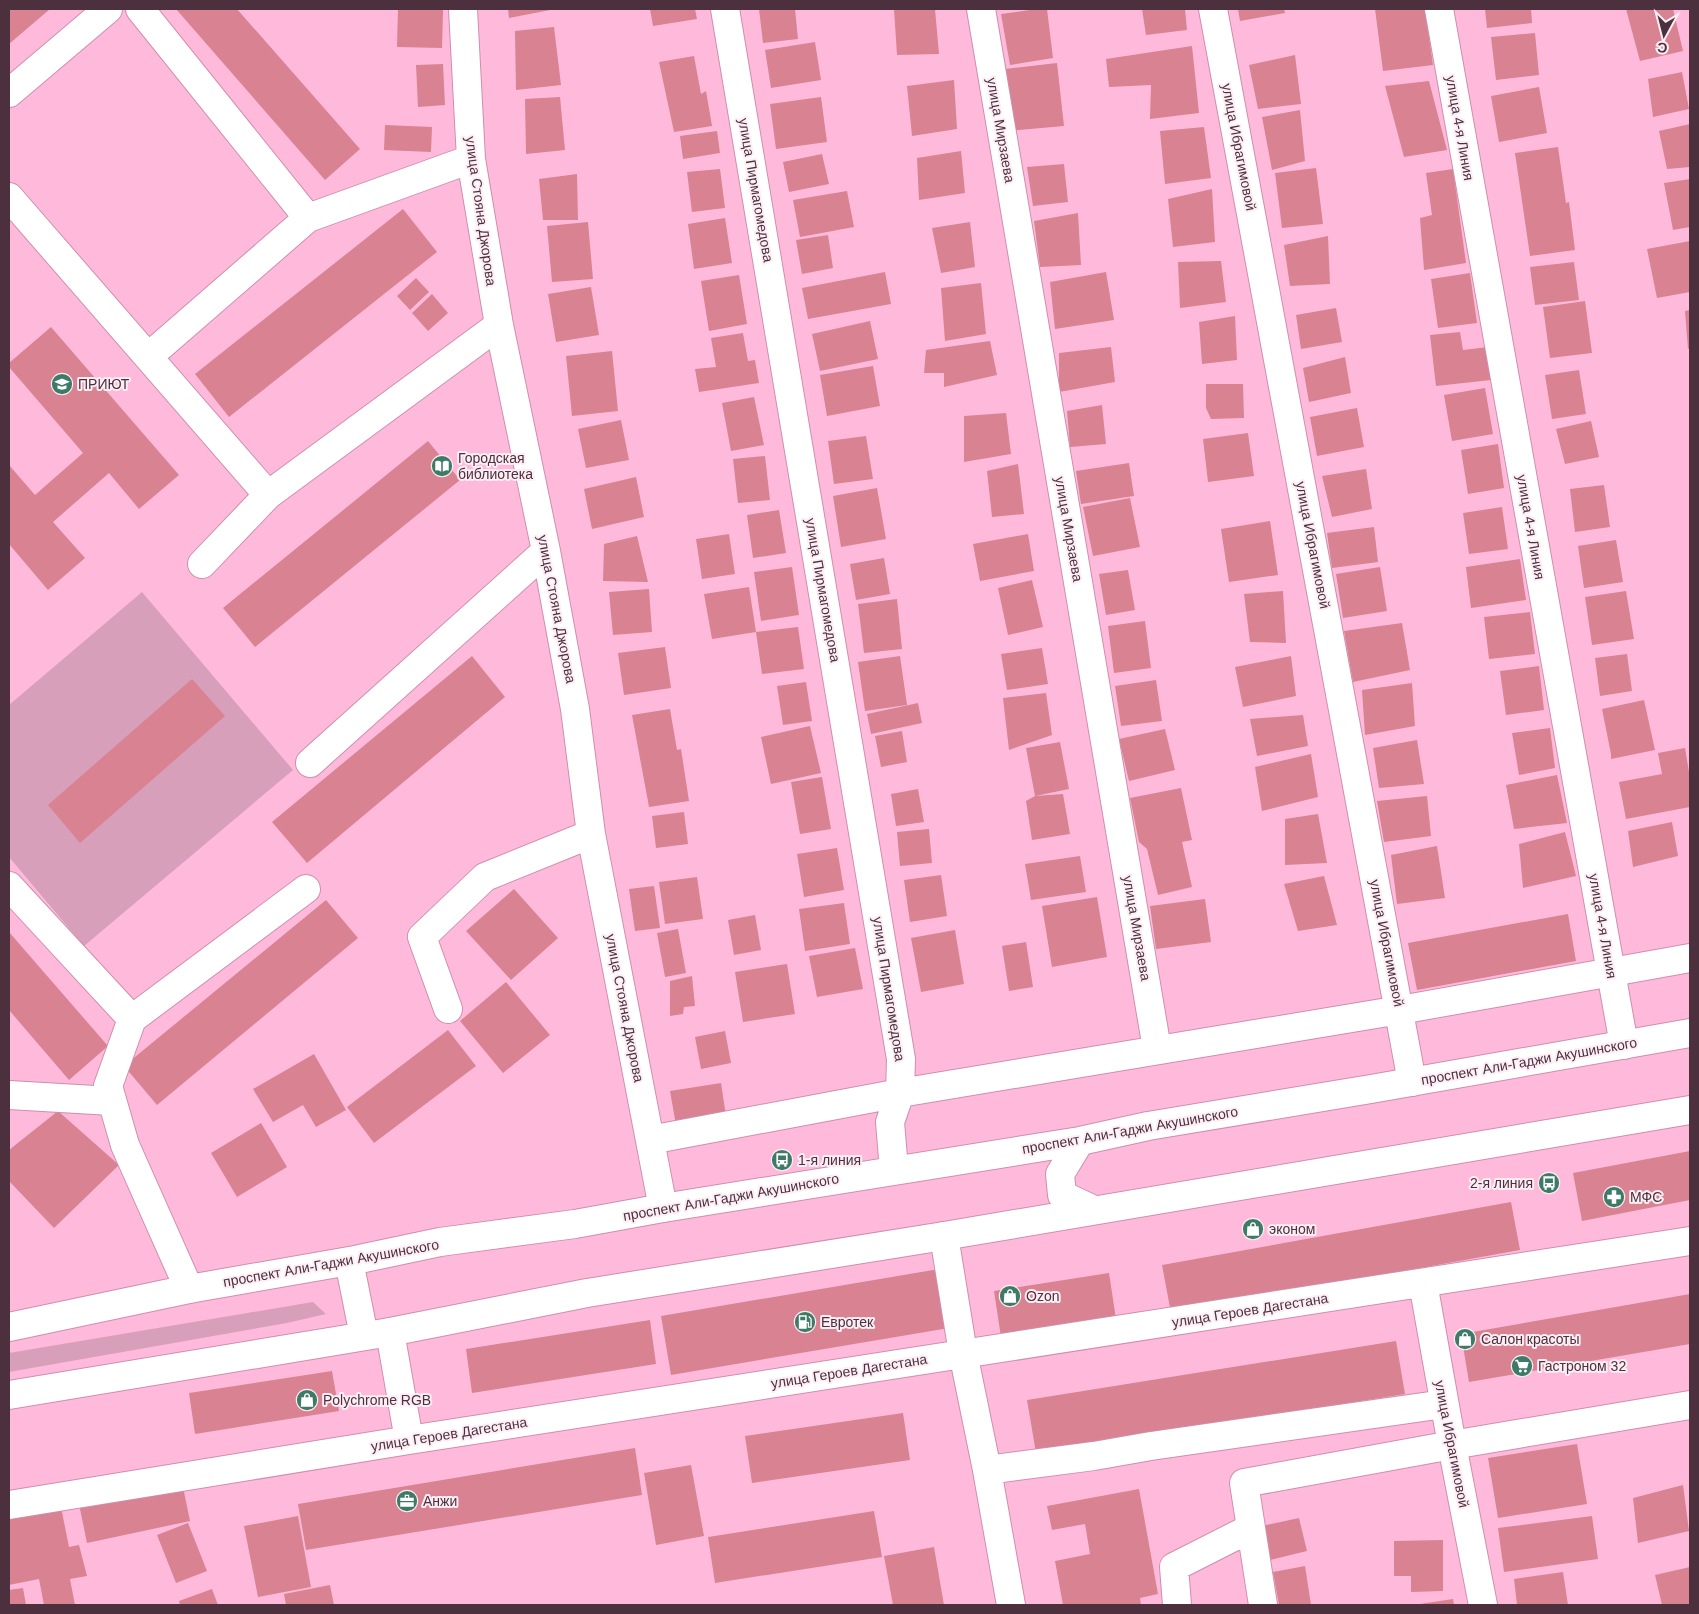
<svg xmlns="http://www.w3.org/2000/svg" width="1699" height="1614" viewBox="0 0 1699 1614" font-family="Arial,sans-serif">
	<rect width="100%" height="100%" fill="#ffbadb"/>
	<path fill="#d79fba" d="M142,592L293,770L84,946L9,857V705Z
		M313,1302L326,1314L287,1323L9,1372V1353Z"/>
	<path fill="#d98292" d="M9,9H50L9,44Z
		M176,9H237L360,149L325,180Z
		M398,9L443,10L442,48L397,47Z
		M508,9H550V10L509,18Z
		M650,9H695L697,19L653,26Z
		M759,9H795L798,39L763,43Z
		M894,9H935L939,54L897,55Z
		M1037,9H1047L1053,58L1010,65L1001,14Z
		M1142,9H1185L1187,30L1146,35Z
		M1238,9H1284L1285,13L1240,21Z
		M1375,9H1425L1433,65L1383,71Z
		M1485,9H1531L1532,23L1487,28Z
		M1626,9H1673L1683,51L1640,61Z
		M554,27L561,85L516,90L515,31Z
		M1535,33L1539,75L1496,80L1491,37Z
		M815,42L821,80L771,88L765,50Z
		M1192,46L1199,113L1150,119L1151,85L1109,87L1106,59Z
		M1295,55L1301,104L1258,109L1249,65Z
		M694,56L701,94L706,91L712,126L674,132L659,62Z
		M1057,63L1064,126L1006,131L996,70Z
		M443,64L445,105L418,107L416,65Z
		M1682,72L1689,109L1653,117L1648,79Z
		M954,80L957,129L912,136L907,86Z
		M1429,81L1447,150L1404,157L1385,86Z
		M1539,87L1547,133L1499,142L1491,96Z
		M560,97L565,150L526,154L525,99Z
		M821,97L827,142L776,149L770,104Z
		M1300,110L1305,161L1272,170L1262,117Z
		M1690,124V167L1667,169L1659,131Z
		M385,125L432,127L431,152L384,150Z
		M1204,127L1211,178L1165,184L1160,131Z
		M717,131L720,153L683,159L680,136Z
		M1558,147L1566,203L1569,202L1575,250L1530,256L1515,153Z
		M961,151L965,193L919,200L917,158Z
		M822,154L829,184L789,192L783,162Z
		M1064,164L1068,202L1033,206L1027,167Z
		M1316,168L1323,224L1282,228L1275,173Z
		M720,169L725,208L692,212L687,172Z
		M1453,169L1466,263L1424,270L1420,218L1432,215L1426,173Z
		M577,174L578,220H543L539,179Z
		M1690,179V227L1673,230L1664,183Z
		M1212,189L1215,242L1173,247L1168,199Z
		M847,191L854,227L800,237L793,200Z
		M403,209L437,252L229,417L195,374Z
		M1078,213L1081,265L1040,267L1034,221Z
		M725,218L732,263L694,269L688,224Z
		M588,222L593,279L552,282L547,226Z
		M970,222L975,267L941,273L932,228Z
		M828,235L833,268L802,274L796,240Z
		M1328,236L1330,284L1290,286L1284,245Z
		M1690,241V292L1657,298L1647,249Z
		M1221,261L1226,302L1180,308L1178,262Z
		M1574,262L1579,300L1535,305L1530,267Z
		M885,272L891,304L808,319L802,288Z
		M1106,272L1114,320L1055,329L1050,282Z
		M1470,273L1477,323L1438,328L1431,279Z
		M739,275L747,324L709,331L701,281Z
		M416,278L429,292L410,310L397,296Z
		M981,283L986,334L945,341L941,288Z
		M591,287L599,335L556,342L548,294Z
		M432,294L448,313L428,331L412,313Z
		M1585,301L1592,353L1550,358L1543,307Z
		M1336,308L1342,342L1301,349L1296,315Z
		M1690,310V348L1688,349L1685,311Z
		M1235,316L1237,360L1202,364L1199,322Z
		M870,321L878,359L820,371L812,334Z
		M51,327L179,475L139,509L109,473L53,522L85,558L48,590L9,544V465L35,495L83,453L9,367V363Z
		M1460,332L1463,350L1488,347L1491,380L1436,386L1430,335Z
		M743,333L748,361L755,360L759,383L699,392L695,369L716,367L711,338Z
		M990,341L997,375L944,387V373H924L926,350Z
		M1111,347L1115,382L1059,392V353Z
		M612,351L618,411L572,416L566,356Z
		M1345,357L1351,393L1309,402L1303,368Z
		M873,366L880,406L827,416L820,375Z
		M1579,370L1586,414L1552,419L1545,375Z
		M1206,384H1243L1244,418L1211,419L1206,408Z
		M1485,388L1493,434L1452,441L1444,395Z
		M754,397L764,445L731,451L722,403Z
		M1102,405L1106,444L1070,447L1067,411Z
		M1357,408L1364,447L1317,456L1310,417Z
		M1006,413L1011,454L964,462V416Z
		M621,420L629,460L586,468L578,429Z
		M1591,421L1599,457L1565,464L1556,429Z
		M1248,433L1254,476L1208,482L1203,439Z
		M866,436L873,479L834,484L828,441Z
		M428,441L460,480L255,647L223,608Z
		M1498,444L1504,488L1468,494L1461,450Z
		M765,456L770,500L738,503L733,459Z
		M1129,463L1134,496L1081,504L1076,471Z
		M1018,464L1024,514L992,517L987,471Z
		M1366,469L1372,509L1332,517L1322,476Z
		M636,477L644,517L592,529L584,489Z
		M1604,485L1610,527L1575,532L1570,489Z
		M877,488L886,539L841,547L833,496Z
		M1130,498L1140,547L1093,556L1083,507Z
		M1502,507L1508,549L1469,554L1463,513Z
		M779,510L786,553L753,558L747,515Z
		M1270,521L1278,575L1229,582L1221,529Z
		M1374,527L1378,562L1332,568L1327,533Z
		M729,534L735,574L702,579L696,539Z
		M1028,534L1034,571L980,581L973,544Z
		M637,536L648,582L603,581L604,544Z
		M1616,540L1623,582L1584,588L1578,546Z
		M884,558L890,594L856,600L850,564Z
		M1520,559L1526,600L1471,608L1466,567Z
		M792,567L799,615L761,621L754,572Z
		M1380,567L1387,611L1343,618L1336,574Z
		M1128,570L1135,610L1106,615L1099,574Z
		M1032,580L1043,627L1008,635L998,588Z
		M749,587L756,632L712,639L704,594Z
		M649,589L652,632L613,635L609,592Z
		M1283,591L1286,643L1250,642L1244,594Z
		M1626,591L1634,639L1592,645L1585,597Z
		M897,599L902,649L864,653L858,604Z
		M1530,612L1535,654L1489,659L1484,617Z
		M1145,621L1151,668L1114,673L1108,626Z
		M1402,623L1410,670L1353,682L1344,631Z
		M798,627L804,669L762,674L756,632Z
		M665,647L671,688L624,695L618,653Z
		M1042,648L1048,684L1007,690L1001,654Z
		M1627,654L1632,691L1600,696L1595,658Z
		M472,656L505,697L307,863L272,822Z
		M900,656L907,705L865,711L858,662Z
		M1291,656L1296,696L1243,707L1235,667Z
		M1539,666L1544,710L1506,715L1500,671Z
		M192,679L225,716L80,843L48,805Z
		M1156,680L1162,721L1121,726L1115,686Z
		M806,682L812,721L783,725L777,686Z
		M1412,683L1415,726L1365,735L1362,690Z
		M1046,693L1052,735L1009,750L1003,698Z
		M1644,700L1655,750L1611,759V754L1602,709Z
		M918,703L922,723L871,734L867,714Z
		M670,709L677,750L681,749L689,801L649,807L632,715Z
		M1303,715L1308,746L1257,756L1250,719Z
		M810,726L821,773L771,784L761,737Z
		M1550,728L1555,768L1519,775L1512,733Z
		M1165,729L1175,770L1129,781L1119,739Z
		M902,731L907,762L881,767L875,736Z
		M1417,740L1424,784L1379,788L1373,748Z
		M1060,742L1069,789L1035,796L1063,794L1070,834L1032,840L1026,801L1035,796L1026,748Z
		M1685,748L1690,778V807L1626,819L1619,782L1662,774L1658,753Z
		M1311,754L1318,797L1262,811L1255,767Z
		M1557,775L1567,823L1514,829L1506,785Z
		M822,777L831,829L800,834L791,782Z
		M1181,788L1192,840L1182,842L1192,887L1158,895L1147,849L1139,842L1130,798Z
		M918,789L924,822L896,826L891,794Z
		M1427,796L1431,836L1384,842L1377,801Z
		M684,812L688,844L656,848L652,816Z
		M1318,814L1327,863L1285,865V819Z
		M1672,822L1678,856L1633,867L1628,831Z
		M929,829L932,863L900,866L897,832Z
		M1565,832L1576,876L1523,888L1519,844Z
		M1437,846L1445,898L1397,904L1391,855Z
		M837,848L844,890L804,897L797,854Z
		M1080,856L1086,892L1031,900L1025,864Z
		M941,875L947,916L910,922L904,880Z
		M1324,876L1337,925L1298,931L1284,884Z
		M697,877L703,919L665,924L659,882Z
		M654,886L660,928L635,931L629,889Z
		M514,889L558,938L511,980L466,931Z
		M1097,897L1107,957L1052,967L1042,906Z
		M1205,899L1211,942L1156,949L1150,906Z
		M326,900L358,938L157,1105L124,1066Z
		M844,903L850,944L805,951L799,909Z
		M1568,914L1576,961L1417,990L1408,943Z
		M755,915L761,950L734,955L728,920Z
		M678,929L686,973L665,977L657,933Z
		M955,930L964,984L921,992L911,938Z
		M9,932L108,1046L69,1080L9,1010Z
		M1026,942L1033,987L1009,991L1002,946Z
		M855,948L863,989L817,997L809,956Z
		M787,964L795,1014L743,1022L735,972Z
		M692,976L695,1006L684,1007L683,1014L670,1016V981Z
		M506,982L550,1035L503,1073L460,1021Z
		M448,1030L476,1066L374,1143L347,1107Z
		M725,1031L731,1063L701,1069L695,1037Z
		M314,1054L346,1110L316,1127L303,1105L273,1122L253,1089Z
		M721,1083L726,1116L676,1125L670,1091Z
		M58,1111L119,1165L54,1228L9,1181V1150Z
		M261,1123L287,1167L237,1197L211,1153Z
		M1690,1151V1200L1582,1221L1573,1173Z
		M1511,1202L1520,1250L1171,1313L1162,1265Z
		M939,1269L949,1328L671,1375L661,1316Z
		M1109,1273L1116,1319L1001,1337L994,1291Z
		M1690,1294V1344L1469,1382L1461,1334Z
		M650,1320L656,1364L472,1393L466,1349Z
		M1396,1341L1405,1394L1036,1453L1027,1400Z
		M332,1371L339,1411L195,1434L189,1393Z
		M903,1413L910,1460L752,1483L745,1436Z
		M1577,1444L1587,1504L1498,1518L1488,1458Z
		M635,1448L642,1495L306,1550L298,1504Z
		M691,1465L704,1536L656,1545L644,1473Z
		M182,1482L190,1521L87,1543L79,1504Z
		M1683,1485L1689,1531L1638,1543L1633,1498Z
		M1139,1489L1158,1594L1140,1598L1141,1605H1063L1055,1561L1090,1554L1085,1524L1052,1530L1047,1506Z
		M60,1502L69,1547L79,1545L87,1576L70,1579L75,1605H44L39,1579L9,1585V1513Z
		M874,1511L882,1557L715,1583L708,1537Z
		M298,1516L311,1587L258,1597L244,1526Z
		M1592,1516L1598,1559L1504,1572L1498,1528Z
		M1299,1518L1307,1551L1270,1560L1262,1526Z
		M188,1523L207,1571L176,1583L157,1535Z
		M1443,1540V1591L1411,1592V1576H1394V1541Z
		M934,1547L944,1605H893L884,1556Z
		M1305,1566L1311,1605H1279L1273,1572Z
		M1690,1567V1605H1662L1655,1575Z
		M1563,1572L1568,1605H1517L1514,1579Z
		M330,1585L334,1605H286L284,1594Z
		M23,1588L26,1605H9V1590Z
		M212,1589L218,1605H180L179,1601Z
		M1453,1599L1454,1605H1420V1604Z"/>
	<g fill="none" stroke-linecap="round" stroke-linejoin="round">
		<g stroke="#cf8eae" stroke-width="30">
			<path id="minor" d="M140,9L308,218
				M463,9L471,159L499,325L546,551L575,709L591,834L663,1208
				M725,9L901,1059L900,1093L890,1122L894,1170
				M981,9L1157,1049
				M1213,9L1412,1082
				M1439,9L1624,1045
				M9,93L108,9
				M9,197L268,495L499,325
				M148,357L308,218L471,159
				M202,564L268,495
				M310,763L546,551
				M9,886L132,1019
				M448,1009L422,937L485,877L591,834
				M9,1095L112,1101
				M650,1140L900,1093L1400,1010L1690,958
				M944,1236L963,1353L987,1470L1011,1605
				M1423,1283L1452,1445L1483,1605
				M189,1289L125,1145L108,1086L132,1019L306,889
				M390,1332L409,1440
				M987,1470L1094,1456L1151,1446L1444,1404
				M9,1505L409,1440L1690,1241
				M1177,1605L1174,1567L1251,1528
				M1263,1605L1244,1483L1452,1445L1690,1405"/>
		</g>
		<g stroke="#cf8eae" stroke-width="30">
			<path id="major" d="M1080,1141L1060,1174L1062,1195L1094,1210
				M349,1261L364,1336
				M9,1327L189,1289L355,1260L440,1242L575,1224L663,1208L1080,1141L1148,1126L1371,1089L1690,1033
				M9,1395L390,1332L587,1293L944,1236L1690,1110"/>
		</g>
		<use href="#minor" stroke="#fff" stroke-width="28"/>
		<use href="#major" stroke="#fff" stroke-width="28"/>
	</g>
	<defs>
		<g id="school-disc" transform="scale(1.125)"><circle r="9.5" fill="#3e7b66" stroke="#fceef4"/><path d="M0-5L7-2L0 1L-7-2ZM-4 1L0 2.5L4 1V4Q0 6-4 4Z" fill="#fff"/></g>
		<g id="library-disc" transform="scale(1.125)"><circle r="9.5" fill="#3e7b66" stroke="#fceef4"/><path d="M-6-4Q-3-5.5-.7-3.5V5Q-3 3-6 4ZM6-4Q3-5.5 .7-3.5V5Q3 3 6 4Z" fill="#fff"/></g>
		<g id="bus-disc" transform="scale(1.125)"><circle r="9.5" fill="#3e7b66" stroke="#fceef4"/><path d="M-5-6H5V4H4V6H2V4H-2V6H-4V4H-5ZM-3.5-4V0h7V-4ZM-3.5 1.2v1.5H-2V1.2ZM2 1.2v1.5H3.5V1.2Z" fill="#fff"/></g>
		<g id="pharmacy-disc" transform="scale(1.125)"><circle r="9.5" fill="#3e7b66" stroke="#fceef4"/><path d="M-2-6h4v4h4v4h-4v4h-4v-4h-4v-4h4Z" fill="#fff"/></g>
		<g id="shop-disc" transform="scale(1.125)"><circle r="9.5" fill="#3e7b66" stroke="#fceef4"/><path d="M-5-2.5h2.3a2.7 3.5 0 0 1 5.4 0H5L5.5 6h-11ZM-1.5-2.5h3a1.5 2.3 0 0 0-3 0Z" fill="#fff"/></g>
		<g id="fuel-disc" transform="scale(1.125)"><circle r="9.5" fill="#3e7b66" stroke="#fceef4"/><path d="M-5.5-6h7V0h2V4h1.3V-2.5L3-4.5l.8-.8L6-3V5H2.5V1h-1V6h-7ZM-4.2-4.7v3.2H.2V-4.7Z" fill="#fff"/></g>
		<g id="supermarket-disc" transform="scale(1.125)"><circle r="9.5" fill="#3e7b66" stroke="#fceef4"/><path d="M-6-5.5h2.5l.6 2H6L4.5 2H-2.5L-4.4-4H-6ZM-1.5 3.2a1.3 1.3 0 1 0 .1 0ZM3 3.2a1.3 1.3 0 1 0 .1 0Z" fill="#fff"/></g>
		<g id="office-disc" transform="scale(1.125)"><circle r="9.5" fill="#3e7b66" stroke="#fceef4"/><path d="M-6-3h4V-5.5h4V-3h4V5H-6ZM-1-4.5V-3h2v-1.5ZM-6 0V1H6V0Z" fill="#fff"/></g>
	</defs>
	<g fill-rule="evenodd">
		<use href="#school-disc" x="62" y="384"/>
		<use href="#library-disc" x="442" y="466"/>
		<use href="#bus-disc" x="782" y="1160"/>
		<use href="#bus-disc" x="1549" y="1183"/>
		<use href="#pharmacy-disc" x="1614" y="1197"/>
		<use href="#shop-disc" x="1253" y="1229"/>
		<use href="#shop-disc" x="1010" y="1296"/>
		<use href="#fuel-disc" x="805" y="1322"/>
		<use href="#shop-disc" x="1465" y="1339"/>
		<use href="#supermarket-disc" x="1522" y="1366"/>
		<use href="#shop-disc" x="307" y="1400"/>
		<use href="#office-disc" x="407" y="1501"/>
	</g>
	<g text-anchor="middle" stroke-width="4" stroke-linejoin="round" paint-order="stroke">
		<g font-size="14" fill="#4c303e" stroke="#fceef4">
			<text transform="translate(1460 128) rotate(80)" y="5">улица 4-я Линия</text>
			<text transform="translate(1001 130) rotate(80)" y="5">улица Мирзаева</text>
			<text transform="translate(1239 147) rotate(79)" y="5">улица Ибрагимовой</text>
			<text transform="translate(756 190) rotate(80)" y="5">улица Пирмагомедова</text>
			<text transform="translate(481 211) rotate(82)" y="5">улица Стояна Джорова</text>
			<text transform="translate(1531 527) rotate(80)" y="5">улица 4-я Линия</text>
			<text transform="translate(1069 529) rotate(80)" y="5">улица Мирзаева</text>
			<text transform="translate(1313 545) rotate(79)" y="5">улица Ибрагимовой</text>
			<text transform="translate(823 590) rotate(80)" y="5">улица Пирмагомедова</text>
			<text transform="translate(557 609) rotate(79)" y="5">улица Стояна Джорова</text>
			<text transform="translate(1603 926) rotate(80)" y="5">улица 4-я Линия</text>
			<text transform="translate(1137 928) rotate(80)" y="5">улица Мирзаева</text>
			<text transform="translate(1387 943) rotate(79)" y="5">улица Ибрагимовой</text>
			<text transform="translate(889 989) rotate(81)" y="5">улица Пирмагомедова</text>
			<text transform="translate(625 1008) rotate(79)" y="5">улица Стояна Джорова</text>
			<text transform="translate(1529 1061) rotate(-10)" y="5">проспект Али-Гаджи Акушинского</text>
			<text transform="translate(1130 1130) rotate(-10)" y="5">проспект Али-Гаджи Акушинского</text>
			<text transform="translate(731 1197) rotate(-10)" y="5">проспект Али-Гаджи Акушинского</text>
			<text transform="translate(331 1263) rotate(-10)" y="5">проспект Али-Гаджи Акушинского</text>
			<text transform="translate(1250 1310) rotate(-9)" y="5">улица Героев Дагестана</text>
			<text transform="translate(849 1371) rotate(-9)" y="5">улица Героев Дагестана</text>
			<text transform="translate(449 1434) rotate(-9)" y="5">улица Героев Дагестана</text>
			<text transform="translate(1452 1444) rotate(79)" y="5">улица Ибрагимовой</text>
		</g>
		<g font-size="14" fill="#4c303e" stroke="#fceef4" text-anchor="start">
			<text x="78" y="389">ПРИЮТ</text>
			<text x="458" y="463">Городская<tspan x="458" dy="16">библиотека</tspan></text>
			<text x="798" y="1165">1-я линия</text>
			<text x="1533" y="1188" text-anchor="end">2-я линия</text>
			<text x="1630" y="1202">МФС</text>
			<text x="1269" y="1234">эконом</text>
			<text x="1026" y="1301">Ozon</text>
			<text x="821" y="1327">Евротек</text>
			<text x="1481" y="1344">Салон красоты</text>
			<text x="1538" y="1371">Гастроном 32</text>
			<text x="323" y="1405">Polychrome RGB</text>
			<text x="423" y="1506">Анжи</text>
		</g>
	</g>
	<rect width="1699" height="1614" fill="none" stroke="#4c303e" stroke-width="20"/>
	<g transform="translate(1664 35) rotate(187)" stroke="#fceef4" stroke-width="4" paint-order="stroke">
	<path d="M0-4L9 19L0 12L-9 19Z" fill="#4c303e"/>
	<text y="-8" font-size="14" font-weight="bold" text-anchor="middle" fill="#4c303e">С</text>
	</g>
</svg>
